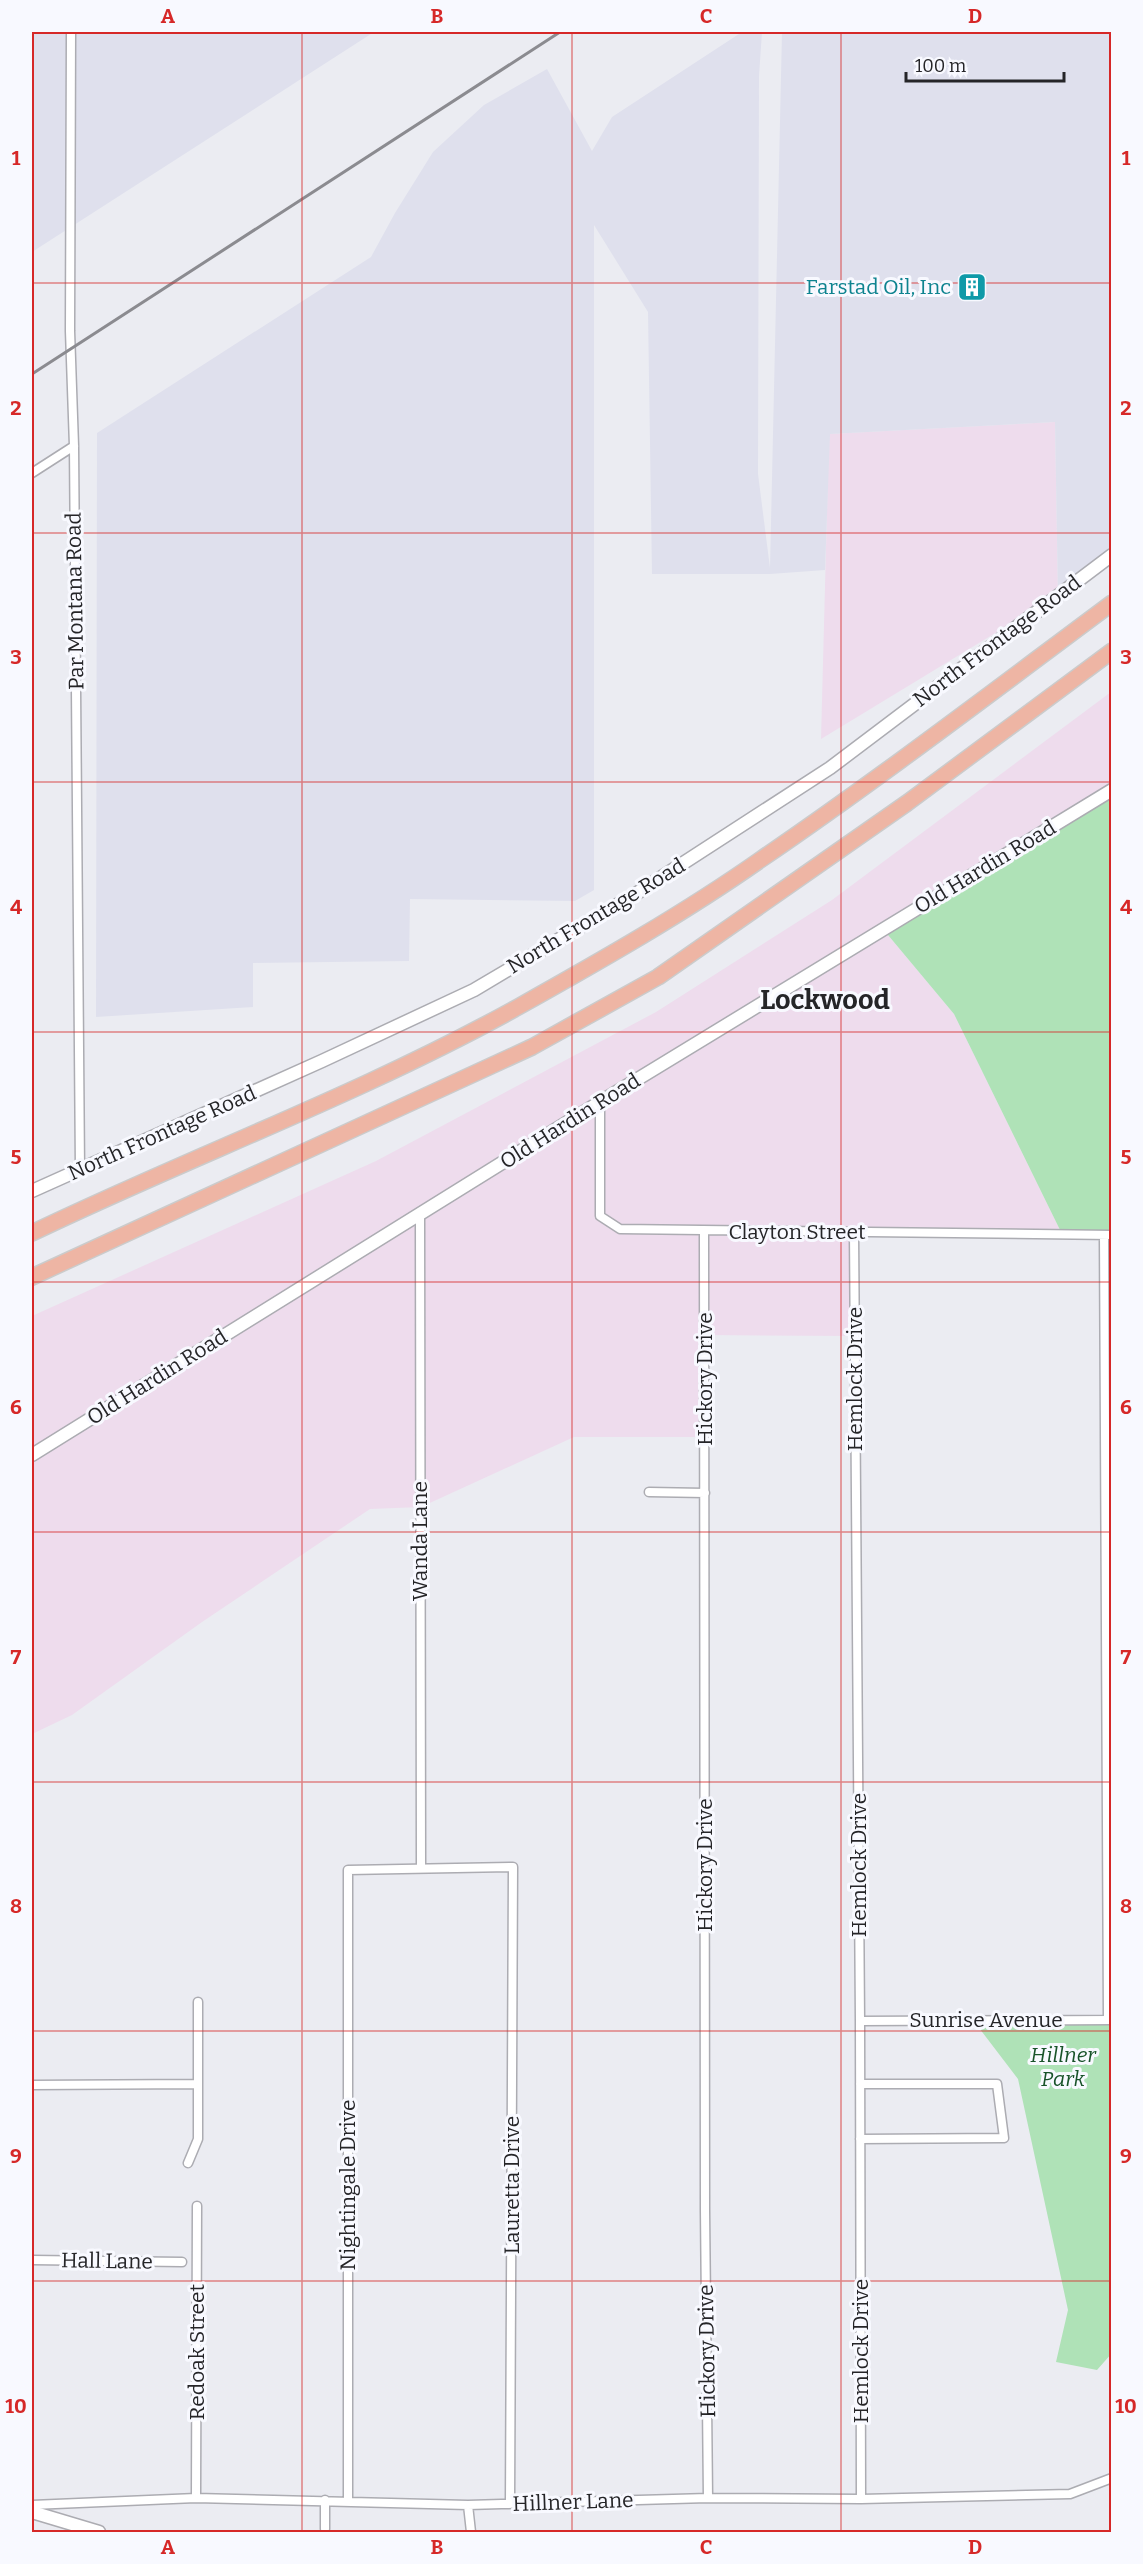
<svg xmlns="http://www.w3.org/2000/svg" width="1143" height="2564" viewBox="0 0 1143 2564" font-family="Bitter,serif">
	<rect width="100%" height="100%" fill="#ebecf2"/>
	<path fill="#eedced" d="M1055,422L1058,595L821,739L829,434Z
		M1111,692V790L883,929L954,1014L1062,1234L854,1232L855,1336L705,1335V1437H574L421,1507L370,1509L202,1622L72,1715L32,1734V1316L376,1161L656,1012L832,900Z"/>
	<path fill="#dfe0ed" d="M32,32H374L32,252Z
		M742,32H762L759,76L758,474L770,568L782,32H1111V556L1058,595L1055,422L830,434L825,570L770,574H652L648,312L594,225V890L575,901L410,899L409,961L253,963V1007L96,1017L97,433L371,257L395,213L433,152L484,105L547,69L592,151L612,117Z"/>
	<path fill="#afe2b7" d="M1111,790V1235L1062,1234L954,1014L883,929Z
		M973,2020H1111L1112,2353L1097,2370L1056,2362L1068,2310L1018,2079Z"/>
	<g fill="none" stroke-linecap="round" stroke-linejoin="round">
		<g stroke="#acacb2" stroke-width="11">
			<path id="street" d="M71,32L70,331L74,446L80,1170
				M32,473L74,446
				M600,1102V1216L620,1229L1112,1235
				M420,1214L421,1868
				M704,1231L705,2210L708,2498
				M854,1232L860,2021L861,2499
				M1104,1235L1108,2020
				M649,1492L705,1493
				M860,2021L1112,2020
				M860,2084H997L1004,2138L860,2139
				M32,2085L198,2084
				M188,2163L198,2139V2002
				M32,2260L182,2262
				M196,2498L197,2206
				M325,2500V2529
				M348,2500V1870L513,1867L510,2504
				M32,2505L196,2498L468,2505L708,2498L861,2499L1070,2494L1112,2478
				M468,2505L471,2532"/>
		</g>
		<g stroke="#acacb2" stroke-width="15">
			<path id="secondary" d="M32,1191L322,1061L474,990L634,895L830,768L1112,555
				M32,1455L600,1102L1112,790
				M32,2512L99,2532"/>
		</g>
		<g stroke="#cbcbcb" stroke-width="18">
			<path id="highway" d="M32,1233C192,1156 361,1094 518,1007C600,961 683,914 760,860C880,778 995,690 1112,603
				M32,1277L532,1047L658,977L907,803L1112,651"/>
		</g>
		<use href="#street" stroke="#fff" stroke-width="8"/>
		<use href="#secondary" stroke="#fff" stroke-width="12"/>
		<use href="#highway" stroke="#eeb5a4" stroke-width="15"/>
		<path stroke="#8b8b90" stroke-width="3" d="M32,374L560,32"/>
	</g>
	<path fill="none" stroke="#d62828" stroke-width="1.5" stroke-opacity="0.55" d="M302,32V2532M572,32V2532M841,32V2532M32,283H1112M32,533H1112M32,782H1112M32,1032H1112M32,1282H1112M32,1532H1112M32,1782H1112M32,2031H1112M32,2281H1112"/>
	<defs>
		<g id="building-square" transform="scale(1.5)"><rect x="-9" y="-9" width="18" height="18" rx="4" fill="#0f9aa8" stroke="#f8f9ff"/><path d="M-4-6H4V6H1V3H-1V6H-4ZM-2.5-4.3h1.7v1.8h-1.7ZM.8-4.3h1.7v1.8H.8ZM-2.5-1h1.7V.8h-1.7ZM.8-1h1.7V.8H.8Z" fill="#fff"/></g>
	</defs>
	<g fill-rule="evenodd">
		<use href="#building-square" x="972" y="287"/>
	</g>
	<g text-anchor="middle" stroke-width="6" stroke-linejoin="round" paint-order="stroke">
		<g font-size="21" fill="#0d838f" stroke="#f8f9ff" text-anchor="end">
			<text x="951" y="294">Farstad Oil, Inc</text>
		</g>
		<g font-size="21" fill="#252528" stroke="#f8f9ff">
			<text transform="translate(75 601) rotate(-91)" y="7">Par Montana Road</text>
			<text transform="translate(997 641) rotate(-37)" y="7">North Frontage Road</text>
			<text transform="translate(985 867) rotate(-31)" y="7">Old Hardin Road</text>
			<text transform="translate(596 916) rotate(-31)" y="7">North Frontage Road</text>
			<text transform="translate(570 1121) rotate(-32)" y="7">Old Hardin Road</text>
			<text transform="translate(162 1133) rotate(-24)" y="7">North Frontage Road</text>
			<text x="797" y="1239">Clayton Street</text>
			<text transform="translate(157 1377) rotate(-32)" y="7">Old Hardin Road</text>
			<text transform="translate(705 1379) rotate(-90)" y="7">Hickory Drive</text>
			<text transform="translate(855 1379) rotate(-90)" y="7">Hemlock Drive</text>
			<text transform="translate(420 1541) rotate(-90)" y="7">Wanda Lane</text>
			<text transform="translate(705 1865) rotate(-90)" y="7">Hickory Drive</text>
			<text transform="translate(859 1865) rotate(-90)" y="7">Hemlock Drive</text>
			<text x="986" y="2027">Sunrise Avenue</text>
			<text transform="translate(348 2185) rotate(-90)" y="7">Nightingale Drive</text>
			<text transform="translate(512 2185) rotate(-90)" y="7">Lauretta Drive</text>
			<text transform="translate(107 2261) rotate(1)" y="7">Hall Lane</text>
			<text transform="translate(707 2351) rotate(-91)" y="7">Hickory Drive</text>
			<text transform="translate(861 2351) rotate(-90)" y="7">Hemlock Drive</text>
			<text transform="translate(197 2352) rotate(-90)" y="7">Redoak Street</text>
			<text transform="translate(573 2502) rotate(-2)" y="7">Hillner Lane</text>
		</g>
		<g font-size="21" font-style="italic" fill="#185329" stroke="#f8f9ff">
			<text x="1063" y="2062">Hillner<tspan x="1063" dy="24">Park</tspan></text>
		</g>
		<g font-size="27" font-weight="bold" fill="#252528" stroke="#f8f9ff">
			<text x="825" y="1009">Lockwood</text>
		</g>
	</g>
	<rect width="1143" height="2564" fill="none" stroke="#f8f9ff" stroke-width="66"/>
	<path d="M906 72v9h158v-9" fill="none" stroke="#252528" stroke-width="3"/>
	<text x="915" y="72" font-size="18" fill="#252528" stroke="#f8f9ff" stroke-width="4.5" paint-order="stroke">100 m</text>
	<rect x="33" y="33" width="1077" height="2498" fill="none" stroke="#d62828" stroke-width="2"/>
	<g font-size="20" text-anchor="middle" font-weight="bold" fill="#d62828">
		<text x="168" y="23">A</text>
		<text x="437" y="23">B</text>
		<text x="706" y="23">C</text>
		<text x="975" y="23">D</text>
		<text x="16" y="165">1</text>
		<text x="1126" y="165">1</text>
		<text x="16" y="415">2</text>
		<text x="1126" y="415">2</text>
		<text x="16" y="664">3</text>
		<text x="1126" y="664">3</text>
		<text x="16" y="914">4</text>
		<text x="1126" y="914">4</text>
		<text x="16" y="1164">5</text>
		<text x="1126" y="1164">5</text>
		<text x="16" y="1414">6</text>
		<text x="1126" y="1414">6</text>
		<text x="16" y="1664">7</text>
		<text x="1126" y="1664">7</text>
		<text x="16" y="1913">8</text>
		<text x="1126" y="1913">8</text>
		<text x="16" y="2163">9</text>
		<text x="1126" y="2163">9</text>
		<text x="16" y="2413">10</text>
		<text x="1126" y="2413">10</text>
		<text x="168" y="2554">A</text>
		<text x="437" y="2554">B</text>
		<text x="706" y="2554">C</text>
		<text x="975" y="2554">D</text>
	</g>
</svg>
